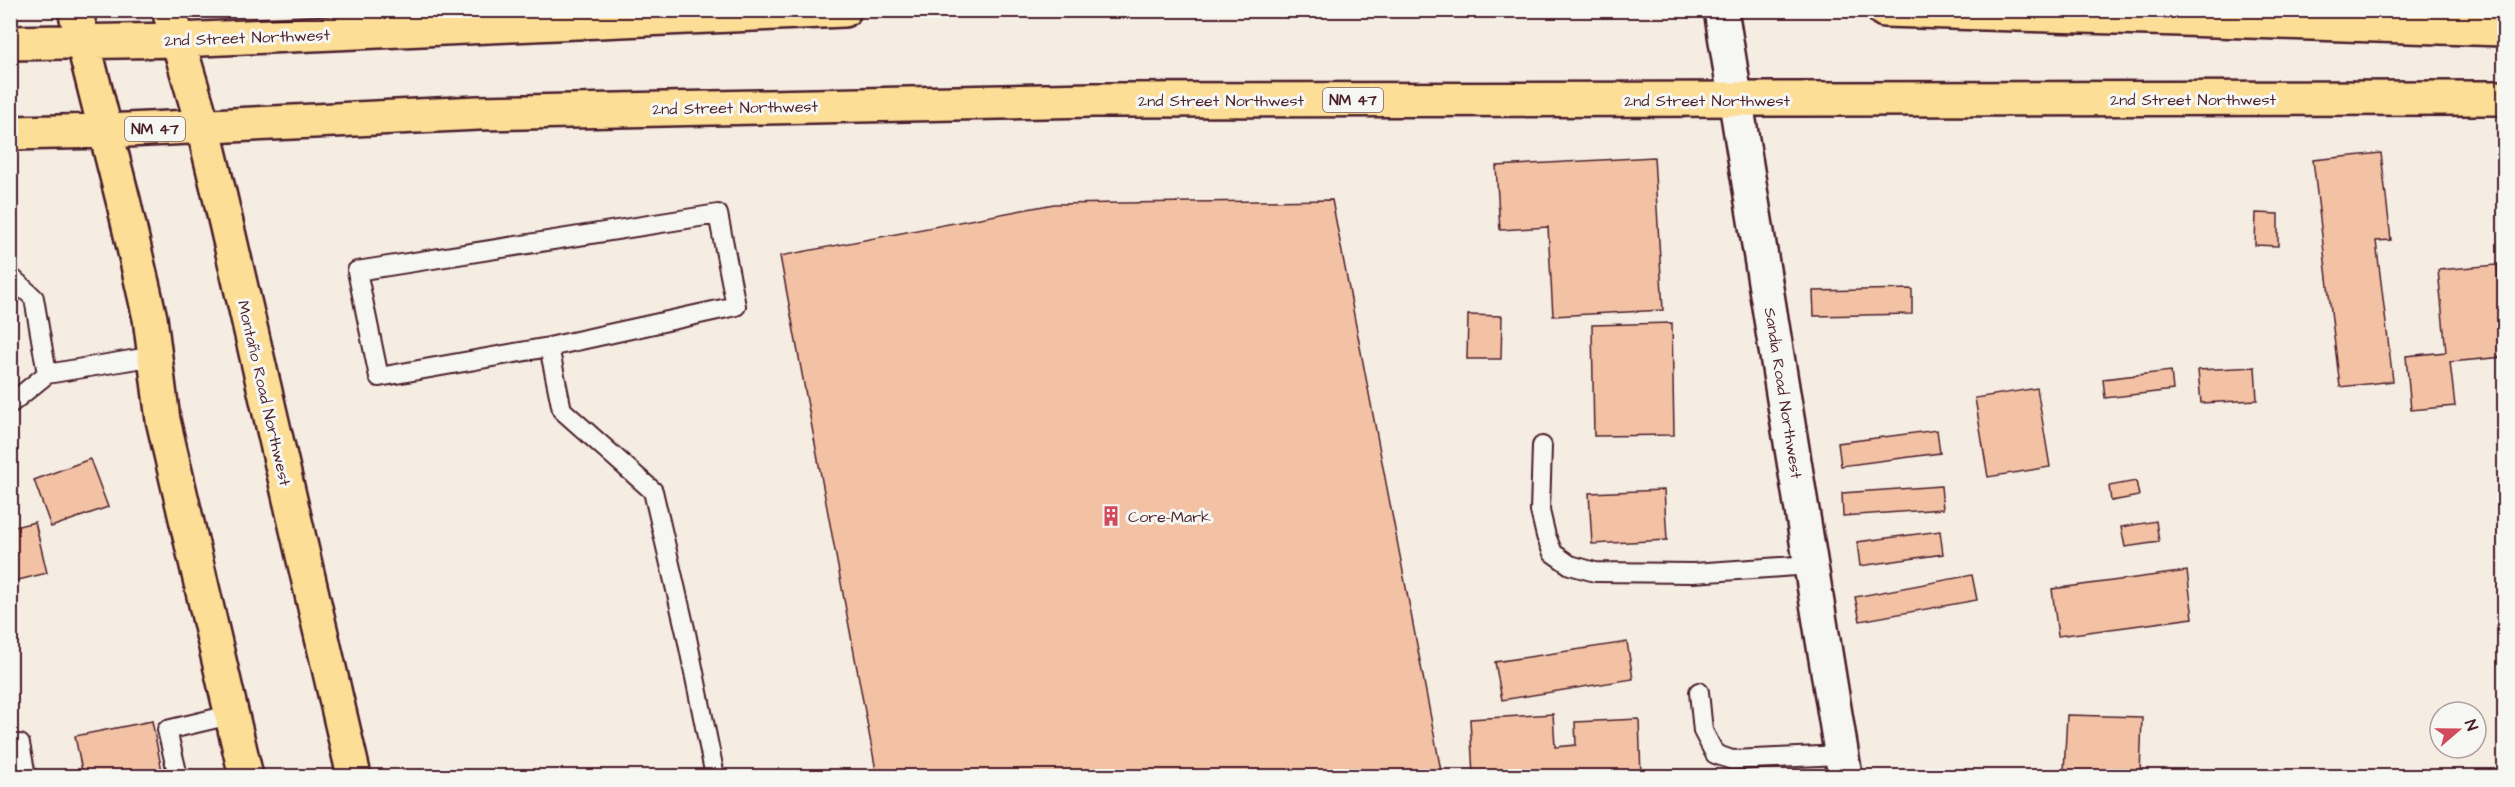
<svg xmlns="http://www.w3.org/2000/svg" width="2515" height="787" viewBox="0 0 2515 787" font-family="'Architects Daughter',sans-serif">
	<rect width="100%" height="100%" fill="#f5ece2"/>
	<filter id="ink" filterUnits="userSpaceOnUse"><feTurbulence type="fractalNoise" baseFrequency=".0167" numOctaves="2"/><feDisplacementMap in="SourceGraphic" scale="12" xChannelSelector="R" yChannelSelector="G"/><feConvolveMatrix kernelMatrix="1 2 1 2 8 2 1 2 1" color-interpolation-filters="sRGB"/></filter>
	<g filter="url(#ink)">
		<path fill="#f3c2a4" stroke="#4a1f2b" stroke-width="1.5" d="M2381,153L2391,240L2376,241L2393,381L2340,387L2313,160Z
			M1654,157L1663,310L1553,316L1548,227L1500,230L1496,166Z
			M1332,200L1442,776H877L780,256L1054,204Z
			M2256,213L2278,214V246L2255,245Z
			M2497,265L2504,357L2450,362L2455,406L2411,410L2406,356L2446,352L2438,270Z
			M1912,289V314L1814,316L1813,291Z
			M1468,315L1502,316L1501,359H1467Z
			M1672,323L1674,435L1594,436L1592,325Z
			M2255,367L2257,400L2201,403L2198,370Z
			M2171,371L2173,390L2105,398L2103,379Z
			M2037,388L2050,467L1988,477L1975,398Z
			M1937,430L1940,453L1841,466L1838,443Z
			M90,459L108,507L51,527L34,480Z
			M2136,481L2139,496L2111,501L2109,486Z
			M1941,486L1943,509L1843,516L1842,493Z
			M1664,490L1667,540L1592,544L1589,493Z
			M2156,521L2159,542L2125,547L2121,527Z
			M35,522L47,573L10,582V528Z
			M1940,531L1943,554L1860,566L1857,542Z
			M2187,571L2193,618L2058,636L2052,589Z
			M1972,575L1977,600L1860,621L1855,597Z
			M1627,642L1633,679L1502,700L1495,662Z
			M1553,714L1555,747L1576,745L1575,722L1639,719L1641,776H1473L1470,719Z
			M2067,715L2142,717L2140,774L2064,771Z
			M152,721L163,776H83L75,736Z"/>
		<g fill="none" stroke-linecap="round" stroke-linejoin="round">
			<g stroke="#4a1f2b" stroke-width="22">
				<path id="lane" d="M10,276L34,298L47,374L155,356
					M549,347L379,377L357,271L718,214L736,306L549,347L562,410L653,491L686,633L715,776
					M10,404L47,374
					M1542,446L1540,511L1546,536L1553,553L1570,565L1595,572L1693,573L1811,565
					M1699,692L1703,731L1715,754L1732,760L1841,755
					M20,744L26,776
					M178,776L167,730L230,715"/>
			</g>
			<g stroke="#4a1f2b" stroke-width="38">
				<path id="street" d="M1721,10L1845,776"/>
			</g>
			<g stroke="#4a1f2b" stroke-width="38">
				<path id="primary" d="M75,10L124,204L150,318L163,420L246,776
					M169,10L203,126L220,197L354,776
					M1884,10L2504,29
					M10,43L178,40L844,10
					M10,133L106,131L478,113L1093,100L2504,98"/>
			</g>
			<use href="#lane" stroke="#f6f6f2" stroke-width="18"/>
			<use href="#street" stroke="#f6f6f2" stroke-width="33"/>
			<use href="#primary" stroke="#fcde96" stroke-width="33"/>
		</g>
	</g>
	<defs>
		<g id="building-bare" transform="scale(1.62)"><path d="M-4-6H4V6H1V3H-1V6H-4ZM-2.5-4.3h1.7v1.8h-1.7ZM.8-4.3h1.7v1.8H.8ZM-2.5-1h1.7V.8h-1.7ZM.8-1h1.7V.8H.8Z" fill="#d1495b" stroke="#f6f6f2" stroke-width="2.5" paint-order="stroke"/></g>
	</defs>
	<g fill-rule="evenodd">
		<use href="#building-bare" x="1111" y="516"/>
	</g>
	<g text-anchor="middle" stroke-width="6" stroke-linejoin="round" paint-order="stroke">
		<g fill="#f6f6f2" stroke="#7e6067" stroke-width="1.5">
			<rect x="1323" y="88" width="60" height="24" rx="4.5"/>
			<rect x="125" y="117" width="60" height="24" rx="4.5"/>
		</g>
		<g font-size="15" font-weight="bold" fill="#4a1f2b">
			<text x="1353" y="105">NM 47</text>
			<text x="155" y="134">NM 47</text>
		</g>
		<g font-size="16" fill="#4a1f2b" stroke="#f6f6f2">
			<text transform="translate(247 37) rotate(-2)" y="6">2nd Street Northwest</text>
			<text x="2193" y="105">2nd Street Northwest</text>
			<text x="1221" y="106">2nd Street Northwest</text>
			<text x="1707" y="106">2nd Street Northwest</text>
			<text transform="translate(735 107) rotate(-1)" y="6">2nd Street Northwest</text>
			<text transform="translate(265 393) rotate(77)" y="6">Montaño Road Northwest</text>
			<text transform="translate(1784 393) rotate(81)" y="6">Sandia Road Northwest</text>
		</g>
		<g font-size="16" fill="#4a1f2b" stroke="#f6f6f2" text-anchor="start">
			<text x="1128" y="522">Core-Mark</text>
		</g>
	</g>
	<rect width="2515" height="787" fill="none" stroke="#f6f6f2" stroke-width="36"/>
	<rect x="18" y="18" width="2479" height="751" fill="none" stroke="#4a1f2b" stroke-width="2" filter="url(#ink)"/>
	<g transform="translate(2458 730) rotate(70)"><circle r="28" fill="#f6f6f2" stroke="#b1a0a2" stroke-width="1.5"/>
	<path d="M0-4.5L10 22L0 15L-10 22Z" fill="#d1495b"/>
	<text y="-9" font-size="16" font-weight="bold" text-anchor="middle" fill="#4a1f2b">N</text>
	</g>
</svg>
